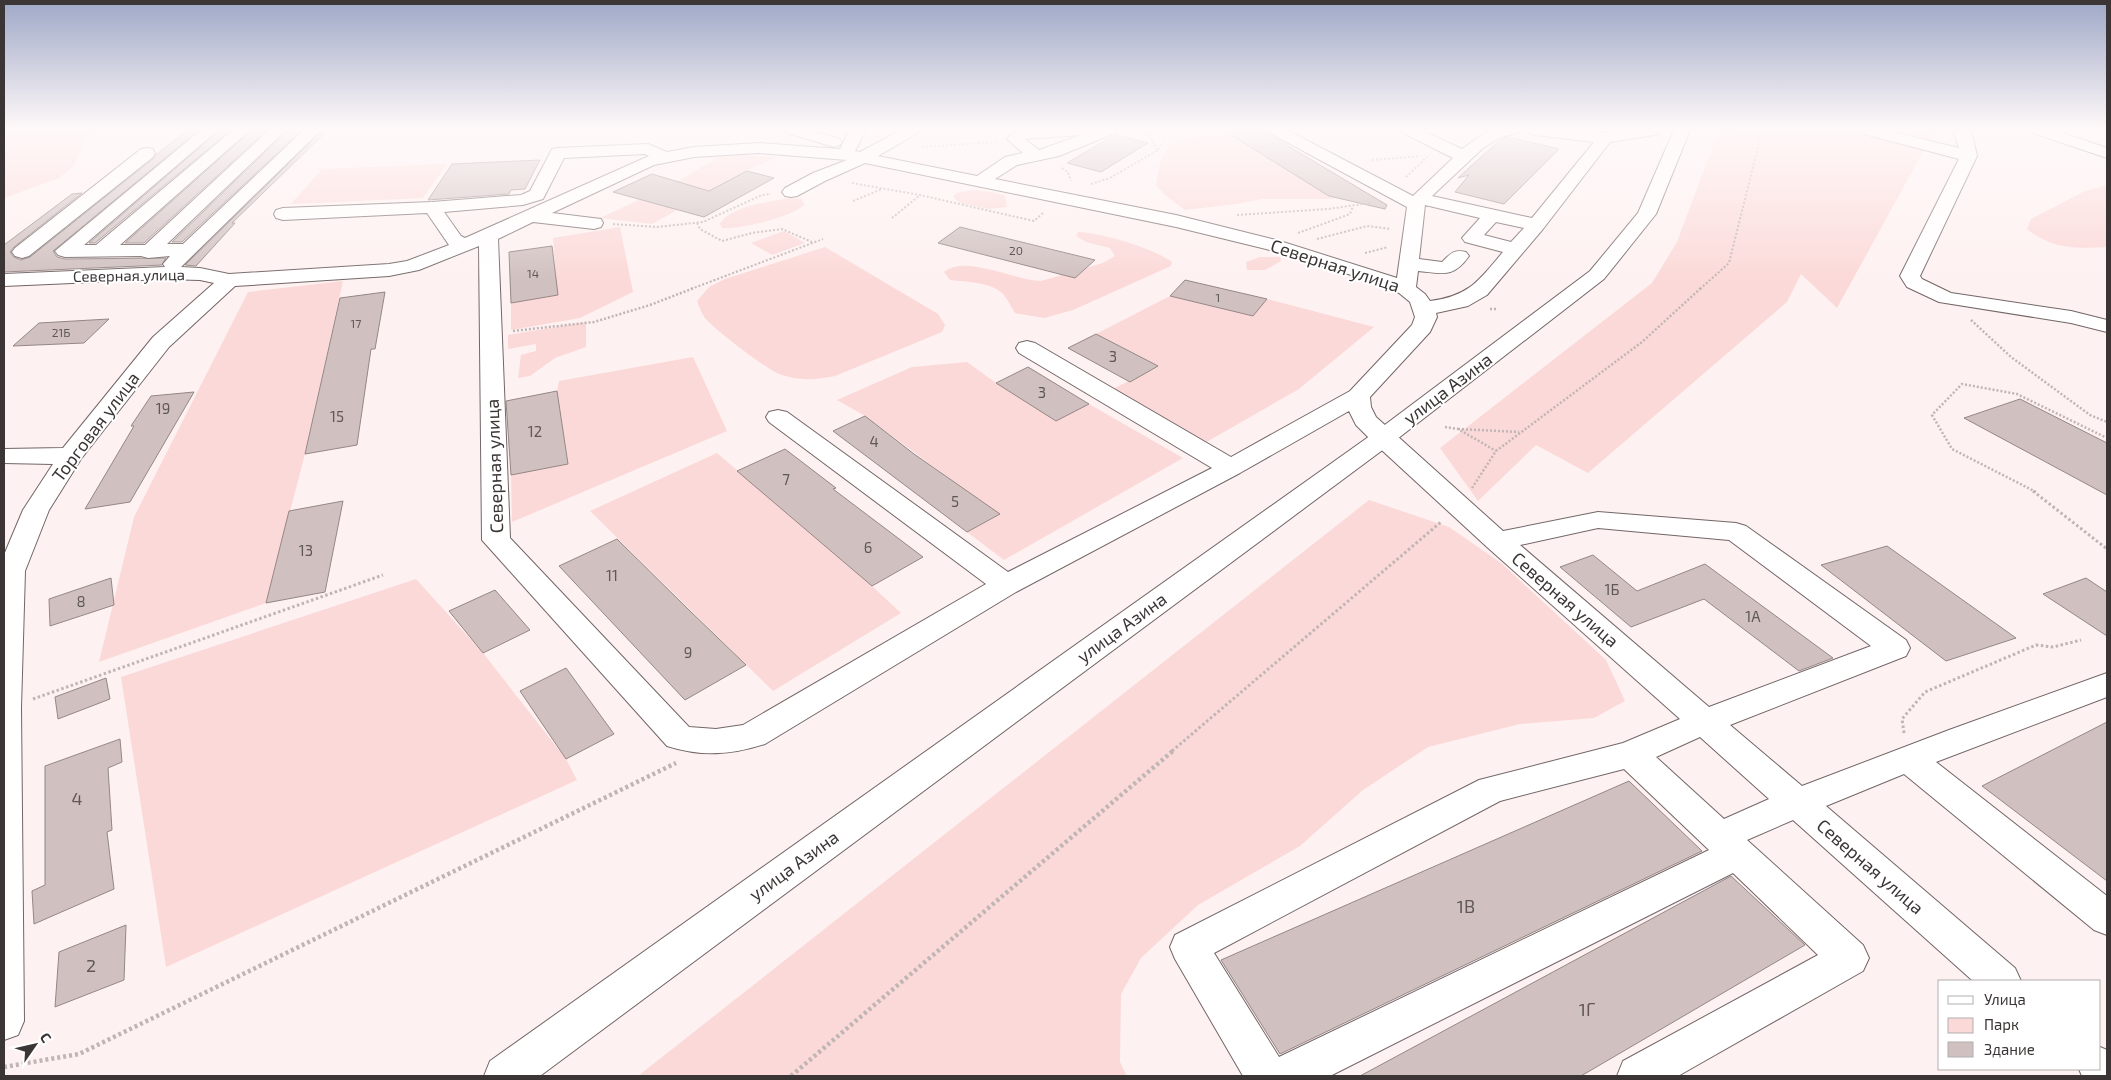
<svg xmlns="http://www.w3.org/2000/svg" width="2111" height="1080" viewBox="0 0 2111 1080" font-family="'Exo 2',sans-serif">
	<rect width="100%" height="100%" fill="#fef1f1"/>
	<path fill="#fbd9d8" d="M4,130H100L85,140L74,166L59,178L4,198Z
		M1719,130H1935L1837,308L1801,274L1787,302L1588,473L1536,445L1478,501L1440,448L1652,283L1677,242Z
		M1228,133L1334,199H1261L1236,204L1185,210L1165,195L1156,185C1158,177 1158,166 1162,158C1172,133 1206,136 1228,133Z
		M741,155L777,157L747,171L652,224L600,218L677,182L718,157Z
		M447,164L423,198L291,204L322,169Z
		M2107,185V247C2079,249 2050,249 2027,229L2031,219L2085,191Z
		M973,190L992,192L1005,196L1007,207L990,209L959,203L953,196L957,193Z
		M791,198L802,199L804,205C790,218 740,229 722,228L720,224C730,206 772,201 791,198Z
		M620,227L633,292L580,318L511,330V303L557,295L553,238Z
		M784,231L805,243L772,255L751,243Z
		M1078,232C1102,233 1153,248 1172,262L1171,266L1073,310L1044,318L1015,313C1011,307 1008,300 1004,295C993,282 967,282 950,280L944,272C966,254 1015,281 1041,281L1103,263L1115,256L1110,248L1086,242L1076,236Z
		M825,247L938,314L945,325L942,332L835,376C816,380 797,381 779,374C766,369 714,329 705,318C701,312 699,307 697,301L709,287L725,279Z
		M1260,257H1280L1281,261L1265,270H1247L1246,262Z
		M343,281L305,454L266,603L99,662L134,517L248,292Z
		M1170,296L1252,316L1267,299L1374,327L1299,389L1203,444L1111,390L1158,366L1096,334Z
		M586,322V347L555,358L530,376L518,378L521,355L536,351V344L508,349V335Z
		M693,357L727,431L512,522L511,475L568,464L557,391L559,381Z
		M967,362L996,383L1056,420L1089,404L1183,458L1004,560L967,532L999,515L865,416L837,400L912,367Z
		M717,453L872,586L901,613L773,691L590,511Z
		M1369,500L1449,527L1501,563L1606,660L1625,701L1594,718L1520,724L1428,747L1363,790L1300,846L1198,905L1141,958L1121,994L1120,1062L1127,1076H638Z
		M416,579L483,653L566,759L577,780L166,967L121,677Z"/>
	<path fill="#d0c1c0" stroke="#958786" d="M187,130H199L53,251L57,257L65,259L166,258L162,265L4,272V245L72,194L82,193L14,247L10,252L14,257L21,260L30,257L154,158L157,154Z
		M220,130H231L95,243H89Z
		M252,130H267L144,243H125Z
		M288,130H302L182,242H172Z
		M323,130H328L232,223H235L196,266L185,265Z
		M1223,130H1261L1387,205L1385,209L1329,196Z
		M1115,135L1148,143L1101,172L1067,163Z
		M1508,137L1559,149L1504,204L1455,192L1469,175L1458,178L1501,139Z
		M540,160L525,189L511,190L509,194L428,200L452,164Z
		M747,171L774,178L704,217L613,192L652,174L709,191Z
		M960,227L1095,260L1075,278L938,243Z
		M552,246L558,295L511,303L509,252Z
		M1185,280L1267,299L1253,316L1170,296Z
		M385,292L375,349H371L357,445L305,454L340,298Z
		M109,319L84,343L13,346L39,323Z
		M1096,334L1158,366L1130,382L1068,348Z
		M1028,367L1089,404L1056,421L996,383Z
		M557,391L568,464L511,475L506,401Z
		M194,392L130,502L85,509L134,426H131L151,396Z
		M2020,399L2107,443V495L1964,418Z
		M865,416L914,454L1000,514L967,532L833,431Z
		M785,449L836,488L833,489L923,557L872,586L737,471Z
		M343,501L325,592L266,603L289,511Z
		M617,539L689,610L746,665L685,700L559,566Z
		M1887,546L2016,638L1946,661L1821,565Z
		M1593,555L1637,591L1705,564L1833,658L1799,671L1704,599L1631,627L1560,567Z
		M111,578L114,605L50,626L49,599Z
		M2086,578L2107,592V636L2043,594Z
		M495,590L530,630L483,653L449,611Z
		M566,668L614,734L566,759L520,691Z
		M106,678L110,699L58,719L55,697Z
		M2107,722V881L1982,786Z
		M120,739L122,762L108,768L112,830L107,832L114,889L34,924L32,891L45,885V766Z
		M1629,781L1702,851L1280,1054L1221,960Z
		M1731,876L1805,945L1581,1076H1360Z
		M126,925L124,980L55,1007L59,952Z"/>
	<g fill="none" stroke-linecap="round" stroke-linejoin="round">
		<g stroke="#736666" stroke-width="2">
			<path id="minor" d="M201,130H218L84,245H96L233,130H250L120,245H145L269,130H286L167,244H183L304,130H321L181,267L200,268L229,274L389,264L407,261L449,245L427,213L283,220L276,218L274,214L276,210L283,208L432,202L521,195L530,191L550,153L552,149L558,148L648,144L667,152L694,147L759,143L840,149L850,130H866L855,151L860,152L901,130H920L918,133L878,156L977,176L1005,157L1023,153L1007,139L1015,131L1117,130L1115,133L1059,156L1017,165L995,179L1176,215L1280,241L1397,278L1407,207L1270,133L1268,130H1287L1413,196L1453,158L1403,133L1401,130H1421L1462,149L1489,130H1521L1519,133L1500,137L1482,149L1432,196L1532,218L1594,142L1535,135L1529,133L1527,130H1574L1605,133L1627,130H1662L1660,133L1654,135L1610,142L1543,229L1487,295L1468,306L1436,313L1437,317L1430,332L1370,397L1371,407L1376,417L1503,531L1598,512L1736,523L1746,526L1906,640L1910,648L1906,656L1730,725L1802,786L1949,730L2107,673V697L1936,762L2107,896V935L2094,930L1904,774L1826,806L2015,968L2021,981H1973L1793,820L1747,840L1863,945L1869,958L1863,971L1678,1076H1617L1623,1061L1818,955L1733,873L1330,1076H1243L1175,959L1170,947L1175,935L1479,780L1623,743L1680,719L1487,547L1374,443L1356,425L1349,411L1240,473L1016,592L765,744C731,755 702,757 667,746L482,540L479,246L419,270L389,276L235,286L169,347L81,459L49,510L25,571L21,708L24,1021L18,1035L4,1040V555L23,510L53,464L4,463V449L63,448L153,337L214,283L200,280L163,279L4,286V274L165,267L163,264L170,256L148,258L141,256L65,257L58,255L55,251ZM1081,135L1039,150L1025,139ZM759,153L847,160L813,173L785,188L782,192L785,196L791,197L797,196L825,181L865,163L1176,227L1266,249L1371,281L1399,293L1410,302L1415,317L1412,325L1350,391L1231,457L1035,343L1027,341L1019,343L1016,348L1019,353L1212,468L1008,572L787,412L778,410L769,412L766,417L769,422L986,584L743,725L716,729L689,727L510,538L498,239L533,222L594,229L601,227L603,223L601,219L552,213L654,165L694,157ZM645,154L649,156L465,238L461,236L444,212L523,205L543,199L564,158ZM1425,205L1480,218L1462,238L1465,242L1503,252C1479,280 1470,296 1430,301L1425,294L1416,287L1418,271C1442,273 1453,279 1469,256L1466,252C1454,249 1450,254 1442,262L1419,259ZM1496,222L1524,228L1511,242L1484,235ZM1598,528L1729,540L1871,646L1709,707L1520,545ZM1700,737L1769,799L1724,819L1656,757ZM1624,769L1709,850L1279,1057L1214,953L1500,801Z
				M785,130H809L840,139L842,142L840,145L834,147L787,133Z
				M1858,130H1884L1959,148L1953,130H1969L1973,138L1977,156L1920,276L1922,279L1951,293L2071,311L2107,320V332L2071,323L1939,302L1907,287L1900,276L1959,159L1860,133Z
				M2031,130H2054L2107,148V158L2033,133Z
				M147,148L153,149L155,153L153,157L29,256L22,258L15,256L12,252L15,248L141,149Z
				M2100,1047L2107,1050V1076H2082L2079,1069H2100Z"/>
		</g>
		<g stroke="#736666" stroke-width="2">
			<path id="major" d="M1674,130H1690L1656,214L1604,279L1392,443L540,1076H484L490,1061L1374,433L1590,271L1638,213Z"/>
		</g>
		<path stroke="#c0b5b5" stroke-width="2" stroke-dasharray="2 2" stroke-linecap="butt" d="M1129,130L1149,135L1157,150
			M1702,130L1761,132L1793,130
			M922,147L996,142
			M1372,160L1420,156
			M1062,168L1068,172L1071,181
			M1406,177L1427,157
			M852,183L920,195L1034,221L1044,212
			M1091,184L1110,178L1158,150L1166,136L1182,130
			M853,201L882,189
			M1237,215L1328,209L1370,203
			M892,218L919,196
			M697,223L700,229L722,241L752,233L782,229L812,242
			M613,224L657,227L703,222L762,195L771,194
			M1298,233L1350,214L1353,206
			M1317,239L1367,226L1391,229
			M1365,253L1388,247
			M691,289L823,239
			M1700,289L1729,263L1760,139L1750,130"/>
		<path stroke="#c0b5b5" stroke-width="2.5" stroke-dasharray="2 2" stroke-linecap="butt" d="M1490,309H1497
			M1971,320L2011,357L2090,415L2107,422
			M513,331L594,322L650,305L694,288
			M1445,427L1458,429L1496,451
			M1458,429L1519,432
			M1472,488L1496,451L1642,342L1701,288
			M2036,492L1952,449L1932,415L1962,384L2017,394L2107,438"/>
		<path stroke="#c0b5b5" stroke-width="3" stroke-dasharray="2.5 2.5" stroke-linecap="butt" d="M2033,491L2107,549
			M33,699L383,575
			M1904,733L1902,719L1925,692L2036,645L2053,647L2081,640
			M1172,751L1441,522"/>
		<path stroke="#c0b5b5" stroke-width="4.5" stroke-dasharray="3 3" stroke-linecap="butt" d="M4,1067L79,1054L676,763
			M791,1076L1174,750"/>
		<use href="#minor" fill="#fff" fill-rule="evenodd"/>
		<use href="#major" fill="#fff" fill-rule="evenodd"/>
	</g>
	<linearGradient id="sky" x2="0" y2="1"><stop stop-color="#9fa8c7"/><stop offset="0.46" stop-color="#fff9f9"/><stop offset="1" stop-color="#fff9f9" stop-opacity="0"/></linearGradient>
	<rect width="2111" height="281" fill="url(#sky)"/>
	<g text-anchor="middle" stroke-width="4" stroke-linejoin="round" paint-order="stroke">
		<g font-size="12" fill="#605858">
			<text x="1016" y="255">20</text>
			<text x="533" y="278">14</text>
			<text x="1218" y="302">1</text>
			<text x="356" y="328">17</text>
			<text x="61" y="337">21Б</text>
		</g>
		<g font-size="15" fill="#3b3535" stroke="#fff">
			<text transform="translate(129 276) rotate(-1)" y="5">Северная улица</text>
		</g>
		<g font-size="15" fill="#605858">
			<text x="1113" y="362">3</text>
			<text x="1042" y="398">3</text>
			<text x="163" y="414">19</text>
			<text x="337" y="422">15</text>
			<text x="535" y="437">12</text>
			<text x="874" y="447">4</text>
			<text x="786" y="485">7</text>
			<text x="955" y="507">5</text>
			<text x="868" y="553">6</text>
			<text x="306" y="556">13</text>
			<text x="612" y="581">11</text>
			<text x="1612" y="595">1Б</text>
			<text x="81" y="607">8</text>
			<text x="1753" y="622">1А</text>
			<text x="688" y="658">9</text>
		</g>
		<g font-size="18" fill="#3b3535" stroke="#fff">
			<text transform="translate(1335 266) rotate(18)" y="6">Северная улица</text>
			<text transform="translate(1448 389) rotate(-37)" y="6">улица Азина</text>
			<text transform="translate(96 427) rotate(-53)" y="6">Торговая улица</text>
			<text transform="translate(495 466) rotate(-92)" y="6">Северная улица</text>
			<text transform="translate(1565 600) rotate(41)" y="6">Северная улица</text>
			<text transform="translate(1122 628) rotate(-36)" y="6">улица Азина</text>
			<text transform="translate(794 866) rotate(-36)" y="6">улица Азина</text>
			<text transform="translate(1870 867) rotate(41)" y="6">Северная улица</text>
		</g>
		<g font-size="18" fill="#605858">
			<text x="77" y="805">4</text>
			<text x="1466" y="913">1В</text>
			<text x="91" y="972">2</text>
			<text x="1587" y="1016">1Г</text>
		</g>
	</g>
	<rect width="2111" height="1080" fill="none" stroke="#3b3535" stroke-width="10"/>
	<rect x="1938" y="980" width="162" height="90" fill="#ffffff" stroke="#b1aeae"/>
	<rect x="1948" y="996" width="25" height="8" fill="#ffffff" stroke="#b1aeae"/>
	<text x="1984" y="1005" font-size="15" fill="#3b3535">Улица</text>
	<rect x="1948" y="1018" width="25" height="15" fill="#fbd9d8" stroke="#b1aeae"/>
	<text x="1984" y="1030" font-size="15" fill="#3b3535">Парк</text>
	<rect x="1948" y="1042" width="25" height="15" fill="#d0c1c0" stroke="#b1aeae"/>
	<text x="1984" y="1055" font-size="15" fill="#3b3535">Здание</text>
	<g transform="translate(35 1045) rotate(56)" stroke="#ffffff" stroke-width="4" paint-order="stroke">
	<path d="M0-4L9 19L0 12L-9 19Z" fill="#3b3535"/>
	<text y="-8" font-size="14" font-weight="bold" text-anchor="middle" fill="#3b3535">С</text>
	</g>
</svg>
